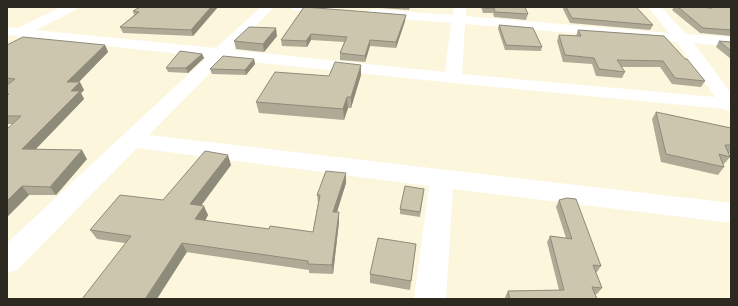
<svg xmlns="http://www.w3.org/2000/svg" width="738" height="306" viewBox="0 0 738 306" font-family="'Times New Roman',serif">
	<rect width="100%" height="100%" fill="#fcf6dd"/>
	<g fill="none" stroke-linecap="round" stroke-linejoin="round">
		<path fill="#fff" fill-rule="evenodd" d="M61,7H77L76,10L36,30L216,48L261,7H274L233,50L445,72L451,23L375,17L370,16L368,13L370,10L375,9L453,15L454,7H466V16L669,33L648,7H661L686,34L731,37V47L694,43L731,93V112L724,109L453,83L224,59L149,135L731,203V223L453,189L446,299H414L429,186L137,148L17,270L7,273V243L207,57L7,35V27L18,28ZM465,24L677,42L715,97L462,74Z
			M292,7H337L340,10L338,13L333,14L298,11L293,10Z"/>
	</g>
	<path fill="#afaa96" d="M140,7H218L193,36L123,33L120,27L134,15L133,11Z
		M304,7L405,21L396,48L370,46L365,62L340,60V53L344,42L311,40L307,47L282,46L281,40Z
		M367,7H410L409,10Z
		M481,7H525L528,14L526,20L494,17L493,13H483Z
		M564,7H636L653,25L650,30L570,23L563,9Z
		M674,7H731V36L700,33L672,10Z
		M499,25L542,47L541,51L505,50L498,29Z
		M578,30L664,36L705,81L701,87L672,84L660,67H621L625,72L622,78L596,76L592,64L563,62L557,41L559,35L576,36Z
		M277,36L264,52L236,49L234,41Z
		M719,41L731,42V59L716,47Z
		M7,45H105L108,52L79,82L84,90L81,93L84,99L36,149L87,159L56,195H29L7,217L12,124H7Z
		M202,54L204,58L188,73L168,72L166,68Z
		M254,59L255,64L246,75L212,74L210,69Z
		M361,75L351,108H348L344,120L259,113L256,102L329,76Z
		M656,112L731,128V153H729L730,157L724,164H722L724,167L718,175L661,162L652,119Z
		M231,165L201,205L208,215L205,221L269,229L313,232L318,203L317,195L346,183L337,212L339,222L333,274L309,273V270L97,239L90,230L163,200Z
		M424,189L420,217L400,214V209Z
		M559,200L601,266L597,272H596L602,288L597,294H595L597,299H506L505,297L508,291L559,290L547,242L550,236L566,238L556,207Z
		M416,244L410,290L370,283V274Z"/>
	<path fill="#8f8b7a" d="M211,7H218L193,36L191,30Z
		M406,15L405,21L396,48V42Z
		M276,28L277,36L264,52L263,44Z
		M311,34V40L307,47L306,41Z
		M370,40V46L365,62V56Z
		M105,45L108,52L72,89L67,82Z
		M202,54L204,58L188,73L186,68Z
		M254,59L255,64L246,75L245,70Z
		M361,65V75L351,108V97Z
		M80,82L84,90L81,93L84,99L28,157L22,149L71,91Z
		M347,97L348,108L344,120L343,109Z
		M82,150L87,159L56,195L50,187Z
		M228,155L231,165L195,214L190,204Z
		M346,173V183L334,221L333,212Z
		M22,186L29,195L7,217V201Z
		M204,206L208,215L200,229L195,219Z
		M339,212V222L333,274L332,265Z
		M182,243L187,252L157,299H145Z"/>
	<path fill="#ccc6ae" stroke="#8f8b7a" d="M140,7H211L191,30L120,27L139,12L133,11Z
		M304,7L406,15L396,42L370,40L365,56L340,53L347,37L311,34L306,41L281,40Z
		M484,7H525L528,14L495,12L494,8H484Z
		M566,7H636L653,25L572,18Z
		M678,7H697L712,8L709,7H731V30L703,28Z
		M499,25L533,28L542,47L506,45Z
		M249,27L276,28L263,44L234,41Z
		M578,30L664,36L685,59H687L705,81L675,78L663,61L617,60L625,72L599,69L594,58L565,55L559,35L581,36Z
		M23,37L105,45L67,82H80L71,91H80L22,149L82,150L50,187L22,186L7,201V129L21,116H7V96L9,94H7V85L15,79L7,78V45Z
		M719,41L731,42V51Z
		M180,51L202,54L186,68H166Z
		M223,56L254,59L245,70L210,69Z
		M335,62L361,65L351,97H347L343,109L256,102L275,72L329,76Z
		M656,112L731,128V145H725L730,157L719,154L724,167L666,154Z
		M205,151L228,155L190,204L204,206L195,219L269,229L270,226L313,232L320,195H317L326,171L346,173L333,212H339L332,265L308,264V261L182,243L145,299H82L131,236L90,230L120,195L163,200Z
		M405,186L424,189L420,212L400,209Z
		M567,198L576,199L601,266L593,265L602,288L592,287L597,299H510L508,291L564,290L550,236L572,239L559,200Z
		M378,238L416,244L411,281L370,274Z"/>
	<rect width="738" height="306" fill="none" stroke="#2b2920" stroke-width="16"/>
</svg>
